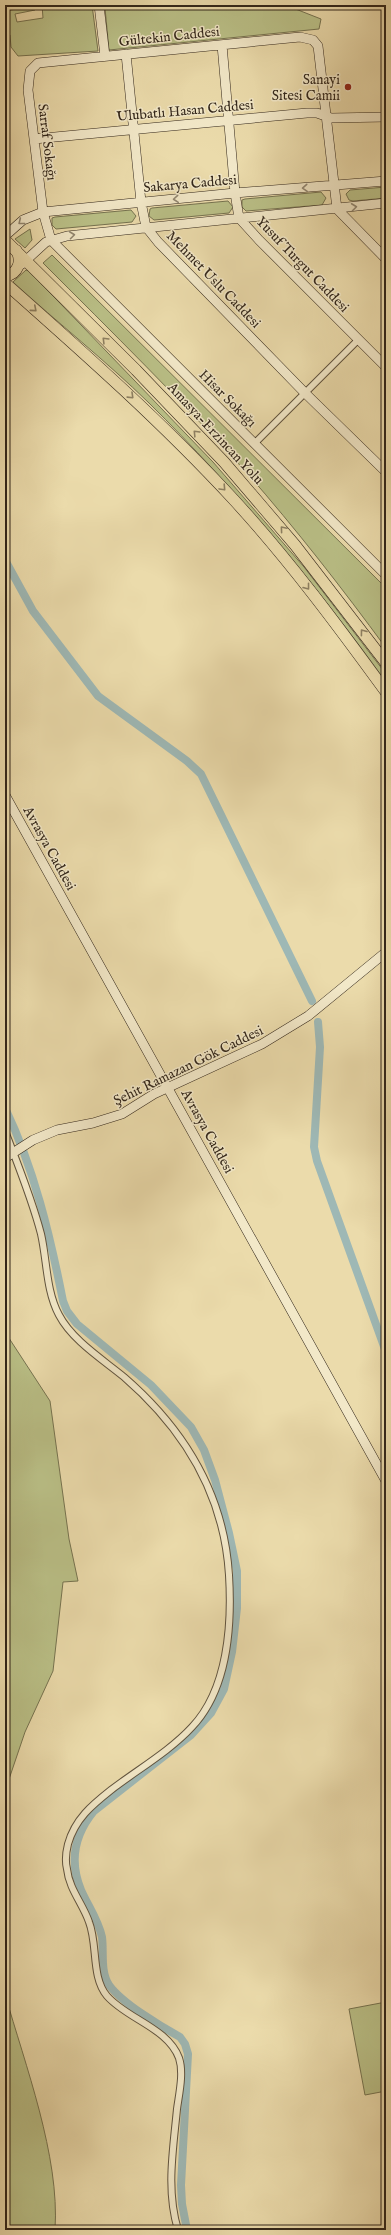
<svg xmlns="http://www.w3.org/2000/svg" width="391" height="2235" viewBox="0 0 391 2235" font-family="'IM FELL English',serif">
	<rect width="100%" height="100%" fill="#ebdbab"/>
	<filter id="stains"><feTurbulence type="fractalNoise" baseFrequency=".005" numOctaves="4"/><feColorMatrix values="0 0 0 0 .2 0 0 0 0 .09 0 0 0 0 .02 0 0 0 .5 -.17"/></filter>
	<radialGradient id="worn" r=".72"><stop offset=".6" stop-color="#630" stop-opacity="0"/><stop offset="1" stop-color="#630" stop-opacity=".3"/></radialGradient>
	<path fill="#bac087" stroke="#767350" d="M42,5H92L98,51L18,56L11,47L10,35L5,36V11L34,6L35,10L15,14L17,22L43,18Z
		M145,5H268L293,8L321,19L319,29L109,50L105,8Z
		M386,187V198L353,201L349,200L346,194L350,190Z
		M321,192L326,198L322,205L246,211L242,207V200L245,199Z
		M228,201L233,207L229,213L154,220L149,216L150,209L152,208Z
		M131,210L136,216L132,222L56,229L52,225V218L55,217Z
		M30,229L32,240L25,248L15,239Z
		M52,255L386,588V648C342,588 296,529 247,473C182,401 112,332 43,263Z
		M26,270L29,271L213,462L304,567L386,674V682C315,583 236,489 149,403C106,361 58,323 13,282Z
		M5,1332L50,1401L69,1539L78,1581L63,1582L53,1671L25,1732L5,1791Z
		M5,1994C25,2065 60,2156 55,2230H5Z
		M386,2002V2091L365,2095L349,2009Z"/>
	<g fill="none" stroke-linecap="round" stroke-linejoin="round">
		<path stroke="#9eb8b5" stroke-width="8" d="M5,560L33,611L98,696L187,761L201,774L312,1001
			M318,1022L320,1047L314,1147L317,1161L386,1352
			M5,1108C34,1168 50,1235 63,1301L67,1311L77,1324L151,1385L191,1427L204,1450L215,1480L229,1533L237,1571V1608L232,1652L224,1689L211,1713L191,1735L94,1811C75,1834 69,1861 81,1890C88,1906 98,1919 102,1937C104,1952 100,1971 109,1985C122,2003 160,2026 180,2037L185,2044L188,2054L181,2185L182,2204L187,2230"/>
		<g stroke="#60533e" stroke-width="8">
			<path id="street" d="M254,444L358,340
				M5,1131C18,1165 32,1199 41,1234C47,1260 46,1291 59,1315C72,1340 102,1359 124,1377C184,1429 224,1494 229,1575C232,1624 228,1689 192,1727C170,1751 137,1770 111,1790C92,1805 75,1819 68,1844C66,1852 65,1861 67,1869C69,1889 83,1904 89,1922C98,1945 91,1977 107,1996C127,2019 168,2028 179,2058C184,2073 179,2094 177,2109C173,2151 166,2190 178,2230"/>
		</g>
		<g stroke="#32261a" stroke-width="10">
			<path id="secondary" d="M99,5L105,56
				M222,45L235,193L239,218L259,240L386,367
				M126,54L141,202L146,227L158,242L305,393L386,472
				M34,139L307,113H317L331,118L386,117
				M5,236L23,220L43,212L235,193L386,181
				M386,259L337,209L318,46L313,40L300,37L38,63L30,71L28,90L43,212L51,240L386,575
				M22,264L46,242L67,236L386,203
				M5,795L386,1481
				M5,1158L33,1140L57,1130L93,1123L122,1114L154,1094L262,1044L308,1016L386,952"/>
		</g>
		<g stroke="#32261a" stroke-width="12">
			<path id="highway" d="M5,240L136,370L224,462L295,545L386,663
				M5,276C18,274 23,261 16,250
				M5,283C84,353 162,422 234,500C289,560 338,626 386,692"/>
		</g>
		<use href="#street" stroke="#f2e8c8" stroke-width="6"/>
		<use href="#secondary" stroke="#f2e8c8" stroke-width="9"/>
		<use href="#highway" stroke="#ebdbab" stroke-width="11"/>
	</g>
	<defs><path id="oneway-chevron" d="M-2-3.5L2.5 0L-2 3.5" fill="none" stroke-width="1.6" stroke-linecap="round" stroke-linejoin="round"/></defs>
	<g stroke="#928771">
		<use href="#oneway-chevron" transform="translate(305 188) rotate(176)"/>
		<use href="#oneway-chevron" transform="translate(176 199) rotate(175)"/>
		<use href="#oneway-chevron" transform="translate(354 207) rotate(-7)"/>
		<use href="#oneway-chevron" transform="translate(21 222) rotate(141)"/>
		<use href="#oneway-chevron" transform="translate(72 235) rotate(-7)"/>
	</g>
	<g stroke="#8e8062">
		<use href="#oneway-chevron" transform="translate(34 309) rotate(41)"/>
		<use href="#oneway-chevron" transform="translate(105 340) rotate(-135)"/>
		<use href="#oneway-chevron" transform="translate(131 396) rotate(44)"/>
		<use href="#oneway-chevron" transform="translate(196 433) rotate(-134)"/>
		<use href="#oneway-chevron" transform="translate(223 488) rotate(47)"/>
		<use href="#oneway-chevron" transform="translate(283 529) rotate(-130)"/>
		<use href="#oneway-chevron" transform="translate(307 587) rotate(52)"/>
		<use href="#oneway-chevron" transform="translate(363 632) rotate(-127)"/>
	</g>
	<circle fill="#8f2418" stroke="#f2e8c8" stroke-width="1.5" cx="348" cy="87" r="4"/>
	<g text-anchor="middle" stroke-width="3" stroke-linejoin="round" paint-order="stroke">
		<g font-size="14" fill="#32261a" stroke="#f2e8c8">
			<text transform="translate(169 36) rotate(-6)" y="5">Gültekin Caddesi</text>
			<text transform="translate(185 110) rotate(-5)" y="5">Ulubatlı Hasan Caddesi</text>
			<text transform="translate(48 142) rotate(83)" y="5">Sarraf Sokağı</text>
			<text transform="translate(190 183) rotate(-5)" y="5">Sakarya Caddesi</text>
			<text transform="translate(303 264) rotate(46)" y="5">Yusuf Turgut Caddesi</text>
			<text transform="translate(214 279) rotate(46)" y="5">Mehmet Uslu Caddesi</text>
			<text transform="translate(228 398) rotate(45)" y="5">Hisar Sokağı</text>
			<text transform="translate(216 433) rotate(47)" y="5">Amasya-Erzincan Yolu</text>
			<text transform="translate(50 848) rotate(61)" y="5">Avrasya Caddesi</text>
			<text transform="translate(188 1065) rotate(-26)" y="5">Şehit Ramazan Gök Caddesi</text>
			<text transform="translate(208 1131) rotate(61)" y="5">Avrasya Caddesi</text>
		</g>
		<g font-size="14" fill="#32261a" stroke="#f2e8c8" text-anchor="end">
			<text x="340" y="84">Sanayi<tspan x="340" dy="16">Sitesi Camii</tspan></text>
		</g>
	</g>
	<rect width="391" height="2235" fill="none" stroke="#ebdbab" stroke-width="20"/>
	<rect x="6" y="6" width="379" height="2223" fill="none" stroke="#32261a" stroke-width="2"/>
	<rect x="10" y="10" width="371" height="2215" fill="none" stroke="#32261a"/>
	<rect width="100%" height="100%" filter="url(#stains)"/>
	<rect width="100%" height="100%" fill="url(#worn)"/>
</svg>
